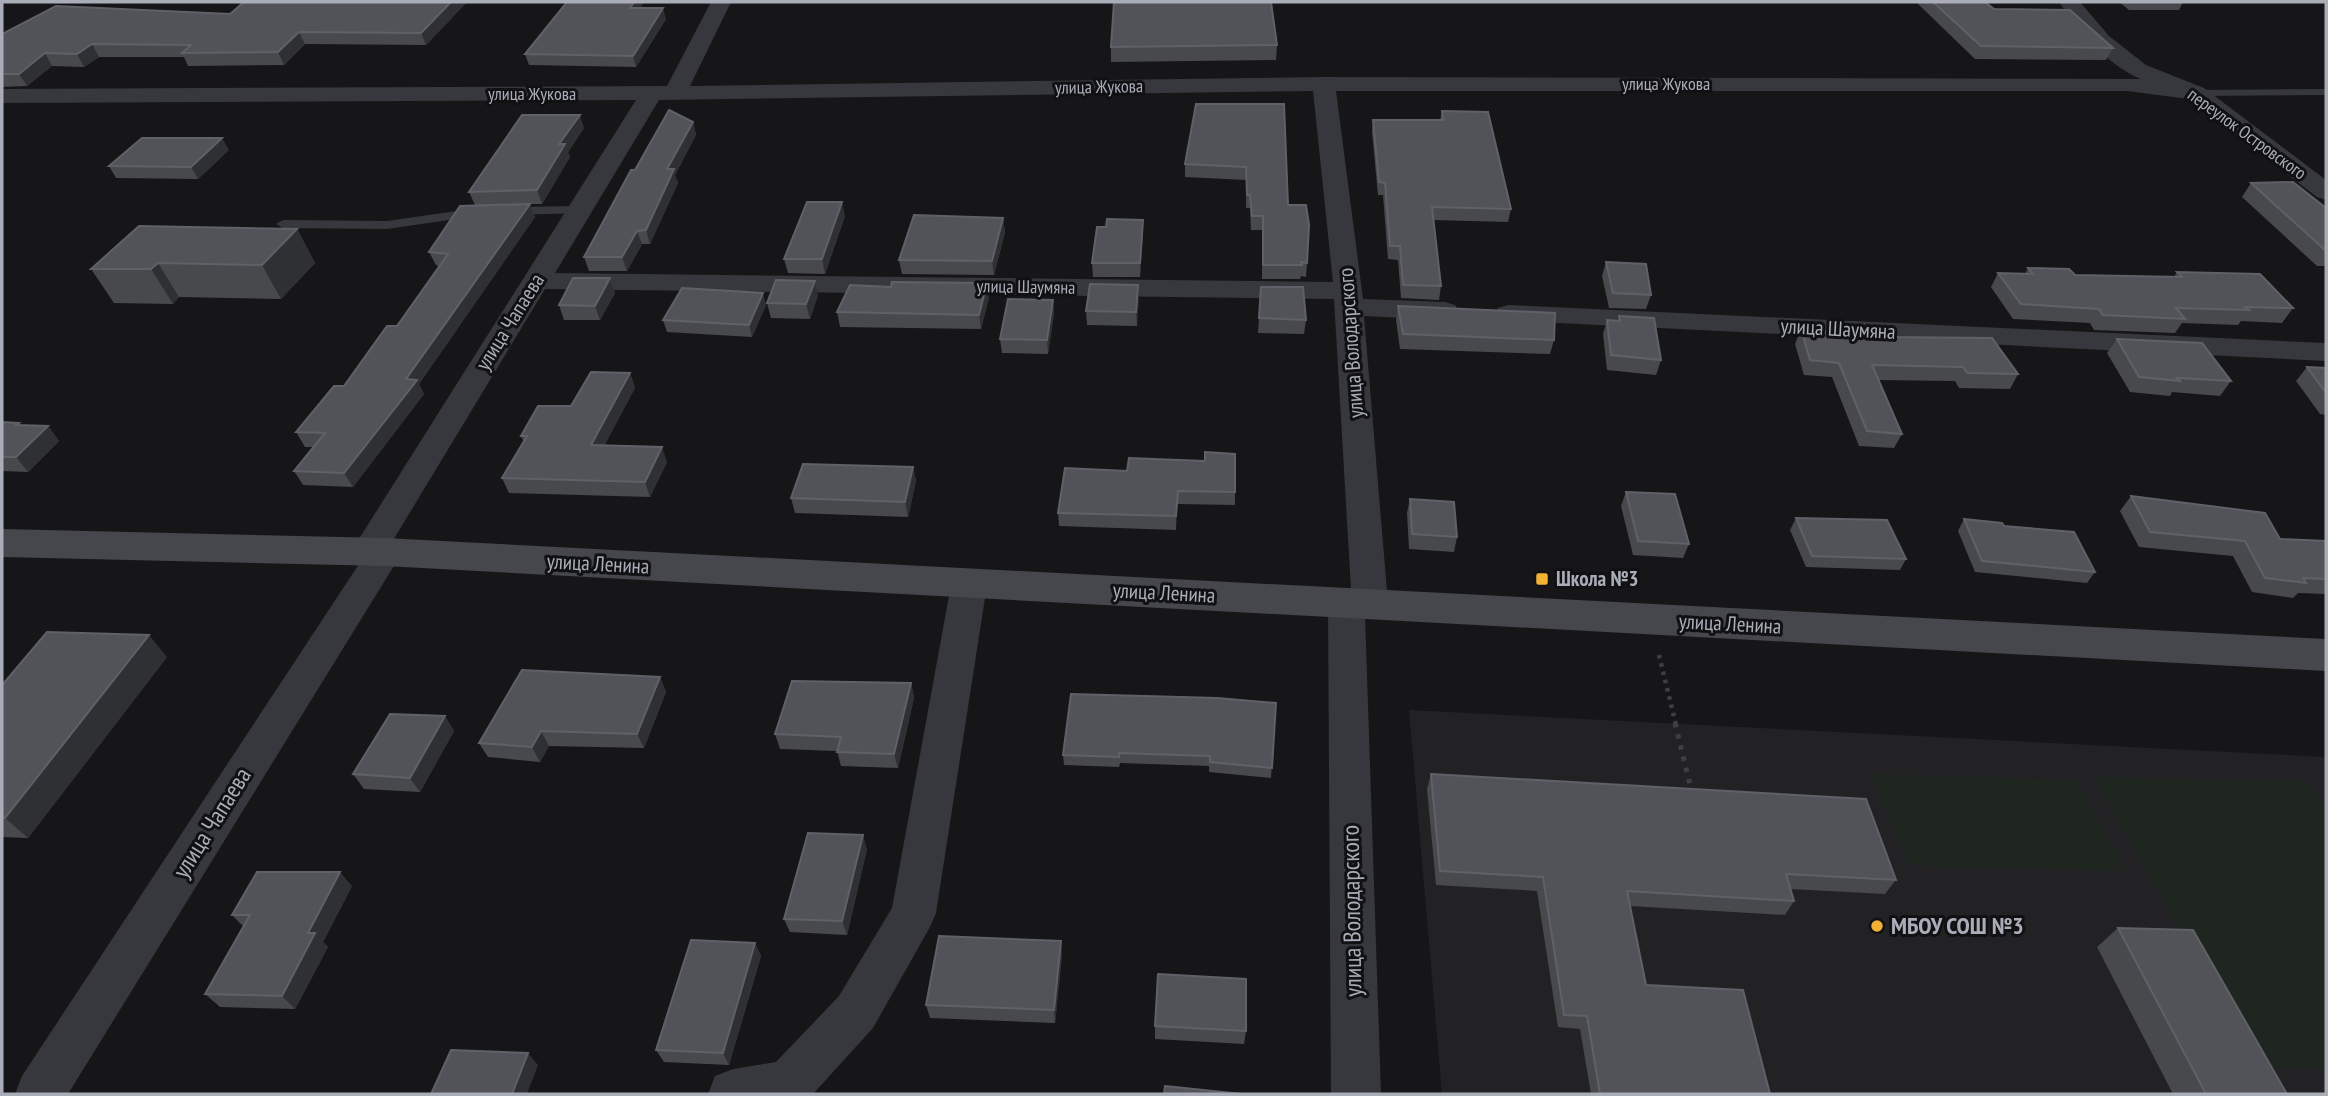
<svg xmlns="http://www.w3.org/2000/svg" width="2328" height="1096" viewBox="0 0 2328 1096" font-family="'PT Sans Narrow',sans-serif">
	<rect width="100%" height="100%" fill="#161618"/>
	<path fill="#222225" d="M1409,710L2326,757V1094H1442Z"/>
	<path fill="#1e261f" d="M1871,774L2075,780L2126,871L1909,865Z
		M2093,777L2307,782L2326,810V1069L2258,1067Z"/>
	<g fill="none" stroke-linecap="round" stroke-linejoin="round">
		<path stroke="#3d3f44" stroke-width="4.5" stroke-dasharray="3.5 5" stroke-linecap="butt" d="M1659,655L1676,725"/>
		<path stroke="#3d3f44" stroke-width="5" stroke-dasharray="4.5 7" stroke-linecap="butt" d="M1675,723L1692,793"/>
		<path fill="#37383d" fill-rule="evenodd" d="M2326,89V95L2196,96L2190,93L2196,90Z
			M580,206L586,210L585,213L510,215L504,211L510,207Z
			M478,208L484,212L483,215L387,229L283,228L276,224L283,220L387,221Z"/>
		<path fill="#37383d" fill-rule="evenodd" d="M711,2H731L690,86L1324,77L2141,79C2107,65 2080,32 2059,2H2080L2109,36L2146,65L2204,88L2326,180V200L2317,197L2189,99L2127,91H1336L1363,299L1445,302L1455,305L1459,311L1455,317L1445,320L1364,316L1388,603L1383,613L1370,616L1365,615L1381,1094H1331L1328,601L1333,592L1346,588L1351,589L1334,299L545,289L392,542L397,543L403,552L397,561L68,1094H15L22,1076L361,561L357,560L351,551L357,542L636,100L2,103V89L667,86ZM1313,91L1333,282L555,273L659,100Z
			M1508,305L2326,343V361L1498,320L1494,314L1498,308Z
			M969,572L982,576L987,585L936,913L930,927L873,1028L813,1094H708L715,1076L733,1069L776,1062L839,996L892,908L951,585L956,576Z"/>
		<path fill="#45474d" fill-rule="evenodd" d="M2,529L385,538L2326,639V671L385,566L2,557Z"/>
	</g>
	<path fill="#47494d" d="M244,2H467L426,45L305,44L284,65L188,66L184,57H99L84,67L52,66L27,86L2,87V34L230,14Z
		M644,2L640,8L666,19L636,67L529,65L525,54Z
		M1916,2H1985L1994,9L2113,48L2106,60L1975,59Z
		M2119,2H2183L2179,10H2129Z
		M1277,45L1276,60L1111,62V47Z
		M1284,104L1288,205L1307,263L1306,277L1301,276L1300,279H1262V230H1251L1250,208H1246V180L1185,177V164Z
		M1442,111L1511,209L1508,222L1434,220L1441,286L1439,300L1401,298L1398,260L1388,259L1383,195H1378L1372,132L1373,120H1440Z
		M693,122L696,135L675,175L678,183L650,244H642L627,271H589L584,257L635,170Z
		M584,128L568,152L570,157L542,204H530L535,217L419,384L424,394L353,487L303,485L294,471L314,447H305L296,432L344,386L397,326L440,266L436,265L429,252L475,205L469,192Z
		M229,150L198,179L116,178L109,166Z
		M2251,183L2326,208V266H2317L2242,197Z
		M845,216L825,274L788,273L784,259Z
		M1003,218L1005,232L994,275L902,274L899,260Z
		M297,229L315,263L281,299L179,297L173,304L114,303L91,269Z
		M1143,233L1140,277H1093L1092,263Z
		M1606,262L1651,295L1646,309L1609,308L1602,276Z
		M2028,268L2075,275L2174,277L2177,272L2293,308L2282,323L2241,321L2238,325L2182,323L2175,333L2094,330L2090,323L2013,319L1991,287L1998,273L2025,274Z
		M610,278L615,293L600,320H564L559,305Z
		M987,283L989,297L981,329L840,327L837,312Z
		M1138,285L1137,326L1087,325L1086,311Z
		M1261,287L1306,320L1304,334L1258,333Z
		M818,295L810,319L771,318L767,303Z
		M1053,300L1054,314L1048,354L1002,353L1000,339Z
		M766,305L752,337L667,332L663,320Z
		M1398,306L1554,340L1550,354L1400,349L1396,320Z
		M1619,316L1661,360L1656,375L1607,370L1603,334L1607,320L1618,321Z
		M1801,329L2018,374L2010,389L1959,388L1955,381L1878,380L1902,434L1894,448L1859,446L1832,377L1804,375L1795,344Z
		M2117,339L2231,381L2220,396L2172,392L2170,396L2130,392L2107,353Z
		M2307,367L2326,368V415L2320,414L2296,381Z
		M630,373L635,388L604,445L667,462L650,497L509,493L502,478L524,442L521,436L571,406Z
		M2,422L19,423L21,425L48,426L59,441L28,472L2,471Z
		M913,467L916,481L908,517L795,513L791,498Z
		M1065,468L1235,492V505L1177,504L1176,530L1059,526L1058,513Z
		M1626,492L1689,544L1683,558L1633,555L1621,506Z
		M2131,496L2280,539L2326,541V594L2298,593L2293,598L2252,592L2233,556L2139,547L2120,511Z
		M1410,499L1457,537L1454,552L1409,549L1407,513Z
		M1796,518L1906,559L1900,570L1806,567L1790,530Z
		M1964,519L2004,526L2095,572L2087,583L1975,572L1958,531Z
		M167,657L28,838L2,837V685Z
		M660,677L666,692L644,748L549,746L540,762L488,757L479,743Z
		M911,683L914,698L898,768L841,766L837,751L780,749L775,734Z
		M1276,703L1271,778L1209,772V766L1120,763L1119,767L1064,765L1063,755Z
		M445,716L454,731L420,792L364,789L353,774Z
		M1431,774L1896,880L1885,894L1790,889L1794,901L1785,915L1630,906L1646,985L1770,1094H1591L1580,1029L1558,1027L1537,891L1436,885L1427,789Z
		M867,849L847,935L790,932L784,919Z
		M352,886L323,942L328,947L295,1009L220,1007L205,994L244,927L232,915Z
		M2118,928L2287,1094H2173L2097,947Z
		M755,943L761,956L729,1065L664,1062L656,1050Z
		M1062,955L1055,1023L930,1018L926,1005Z
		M1155,1026L1246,1031L1244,1044L1155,1039Z"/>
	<path fill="#2f3033" d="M451,2H467L426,45L421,33Z
		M634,2H644L633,19L630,8Z
		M663,8L666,19L636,67L633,56Z
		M299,32L305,44L284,65L278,52Z
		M92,44L99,57L84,67L77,54Z
		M45,53L52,66L27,86L19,74Z
		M580,115L584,128L568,152L570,157L542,204L537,190L559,144Z
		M693,122L696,135L675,175L678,183L650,244L646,230L667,169Z
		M222,138L229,150L198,179L191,167Z
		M842,202L845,216L825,274L822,259Z
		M530,204L535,217L419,384L424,394L353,487L344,473L406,379Z
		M1003,218L1005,232L994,275L992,261Z
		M1143,220V233L1140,277V263Z
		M297,229L315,263L281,299L262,265Z
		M637,231L642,244L627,271L622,257Z
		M158,263L179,297L173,304L151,269Z
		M610,278L615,293L600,320L595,306Z
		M815,281L818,295L810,319L806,304Z
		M987,283L989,297L981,329L979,315Z
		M1138,285L1139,299L1137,326L1136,312Z
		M763,293L766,305L752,337L749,325Z
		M1053,300L1054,314L1048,354L1047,340Z
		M630,373L635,388L597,460L591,445Z
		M48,426L59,441L28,472L16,457Z
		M662,447L667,462L650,497L645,482Z
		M913,467L916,481L908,517L905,502Z
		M149,635L167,657L28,838L5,818Z
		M660,677L666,692L644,748L637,734Z
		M911,683L914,698L898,768L894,754Z
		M445,716L454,731L420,792L410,778Z
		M541,731L549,746L540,762L532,747Z
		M863,835L867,849L847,935L842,921Z
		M340,872L352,886L323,942L328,947L295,1009L282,996L308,933Z
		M1061,941L1062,955L1055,1023L1054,1010Z
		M755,943L761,956L729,1065L723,1053Z
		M528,1053L538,1065L527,1094H512Z"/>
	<path fill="#525359" stroke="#5f6168" stroke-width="2" d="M244,2H451L421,33L299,32L278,52L182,53L191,45L92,44L77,54L45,53L19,74H2V34L56,6L230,14Z
		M567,2H634L630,8H663L633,56L525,54Z
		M1114,2H1271L1277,45L1111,47Z
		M1933,2H1985L1994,9L2070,10L2113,48L1981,46Z
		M1196,104H1284L1288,205H1306L1309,225L1307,263L1301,262L1302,265H1263V216H1252L1250,195H1247L1246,167L1185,164Z
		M669,110L693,122L667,169H674L646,230L637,231L622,257H584L631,170H635Z
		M1442,111L1488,112L1511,209L1432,207L1441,286L1403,285L1400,246H1390L1385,183L1379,182L1373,120H1443Z
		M522,115H580L559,144H565L537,190L469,192Z
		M142,138H222L191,167L109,166Z
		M2293,182L2326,208V251L2251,183Z
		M807,202H842L822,259H784Z
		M530,204L406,379L417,380L344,473L294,471L325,433L296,432L334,386H344L387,326H397L448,254L429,252L460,206Z
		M914,215L1003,218L992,261L899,260Z
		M1107,219L1143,220L1140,263H1092L1097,227H1106Z
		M139,226L297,229L262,265L158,263L151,269H91Z
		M1606,262L1646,264L1651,295L1613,293Z
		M2028,268L2069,269L2075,275L2182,277L2177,272L2260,274L2293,308L2245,307L2249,310L2176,308L2185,319L2103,315L2099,309L2021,304L1998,273L2033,274Z
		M573,278H610L595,306L559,305Z
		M776,280L815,281L806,304L767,303Z
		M892,282L987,283L979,315L837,312L850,285L891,287Z
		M1090,284L1138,285L1136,312L1086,311Z
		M1261,287H1303L1306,320L1259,318Z
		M682,288L763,293L749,325L663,320Z
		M1008,299L1053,300L1047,340L1000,339Z
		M1398,306L1555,313L1554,340L1403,334Z
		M1619,316L1654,318L1661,360L1611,355L1607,320L1620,321Z
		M1801,329L1886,337L1992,338L2018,374L1967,373L1963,367L1872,365L1902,434L1867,431L1839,363L1810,360Z
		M2117,339L2202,343L2231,381L2177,378L2180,381L2139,377Z
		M2307,367L2326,368V393Z
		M591,372L630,373L591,445L662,447L645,482L502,478L527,436H521L538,406H571Z
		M2,422L19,423L16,425L48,426L16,457H2Z
		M1205,452L1235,454V492L1178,491L1176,516L1058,513L1065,468L1127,471L1129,458L1205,461Z
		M803,464L913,467L905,502L791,498Z
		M1626,492L1675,494L1689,544L1638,541Z
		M2131,496L2265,513L2280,539L2326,541V579L2303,578L2306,583L2265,578L2245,541L2150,532Z
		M1410,499L1454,502L1457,537L1412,534Z
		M1796,518L1887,520L1906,559L1812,556Z
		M1964,519L2002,523L2004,526L2074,532L2095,572L1982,561Z
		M47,632L149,635L5,818H2V685Z
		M522,670L660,677L637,734L541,731L532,747L479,743Z
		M792,681L911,683L894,754L837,752L841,737L775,734Z
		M1071,694L1217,698L1276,703L1272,768L1210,762V756L1119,753V757L1063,755Z
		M390,714L445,716L410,778L353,774Z
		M1431,774L1866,799L1896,880L1786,874L1794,901L1627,891L1646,985L1743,990L1770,1094H1600L1587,1016L1564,1015L1543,877L1440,871Z
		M808,833L863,835L842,921L784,919Z
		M257,872H340L308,933H315L282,996L205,994L250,915H232Z
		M2118,928L2193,930L2287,1094H2206Z
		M939,936L1061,941L1054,1010L926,1005Z
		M691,940L755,943L723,1053L656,1050Z
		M1158,974L1246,979V1031L1155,1026Z
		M451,1050L528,1053L512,1094H431Z
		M1165,1086L1242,1094H1164Z"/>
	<g fill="#f2b134" stroke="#111113" stroke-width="2.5">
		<rect x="1535" y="572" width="14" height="14" rx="3.5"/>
		<circle cx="1877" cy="926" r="7"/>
	</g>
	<g text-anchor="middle" stroke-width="6" stroke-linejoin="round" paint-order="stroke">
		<g font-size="18" fill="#a8adb8" stroke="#111113">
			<text x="1666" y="90">улица Жукова</text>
			<text transform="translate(1099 87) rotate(-1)" y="6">улица Жукова</text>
			<text x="532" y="100">улица Жукова</text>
			<text transform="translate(2247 134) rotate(36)" y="6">переулок Островского</text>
			<text transform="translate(1026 287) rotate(1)" y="6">улица Шаумяна</text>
		</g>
		<g font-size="21" fill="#a8adb8" stroke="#111113">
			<text transform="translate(510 322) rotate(-58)" y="7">улица Чапаева</text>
			<text transform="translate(1838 329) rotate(3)" y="7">улица Шаумяна</text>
			<text transform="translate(1351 343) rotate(-94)" y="7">улица Володарского</text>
			<text transform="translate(598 564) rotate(3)" y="7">улица Ленина</text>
			<text transform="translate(1164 593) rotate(3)" y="7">улица Ленина</text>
			<text transform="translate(1730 624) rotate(3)" y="7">улица Ленина</text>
		</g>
		<g font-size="21" font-weight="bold" fill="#a8adb8" stroke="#111113" text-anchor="start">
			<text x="1556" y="586">Школа №3</text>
		</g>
		<g font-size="24" fill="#a8adb8" stroke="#111113">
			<text transform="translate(212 823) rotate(-58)" y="8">улица Чапаева</text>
			<text transform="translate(1352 911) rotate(-91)" y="8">улица Володарского</text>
		</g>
		<g font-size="24" font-weight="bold" fill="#a8adb8" stroke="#111113" text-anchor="start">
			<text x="1891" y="934">МБОУ СОШ №3</text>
		</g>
	</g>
	<rect width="2328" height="1096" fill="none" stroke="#a8adb8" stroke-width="7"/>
</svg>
